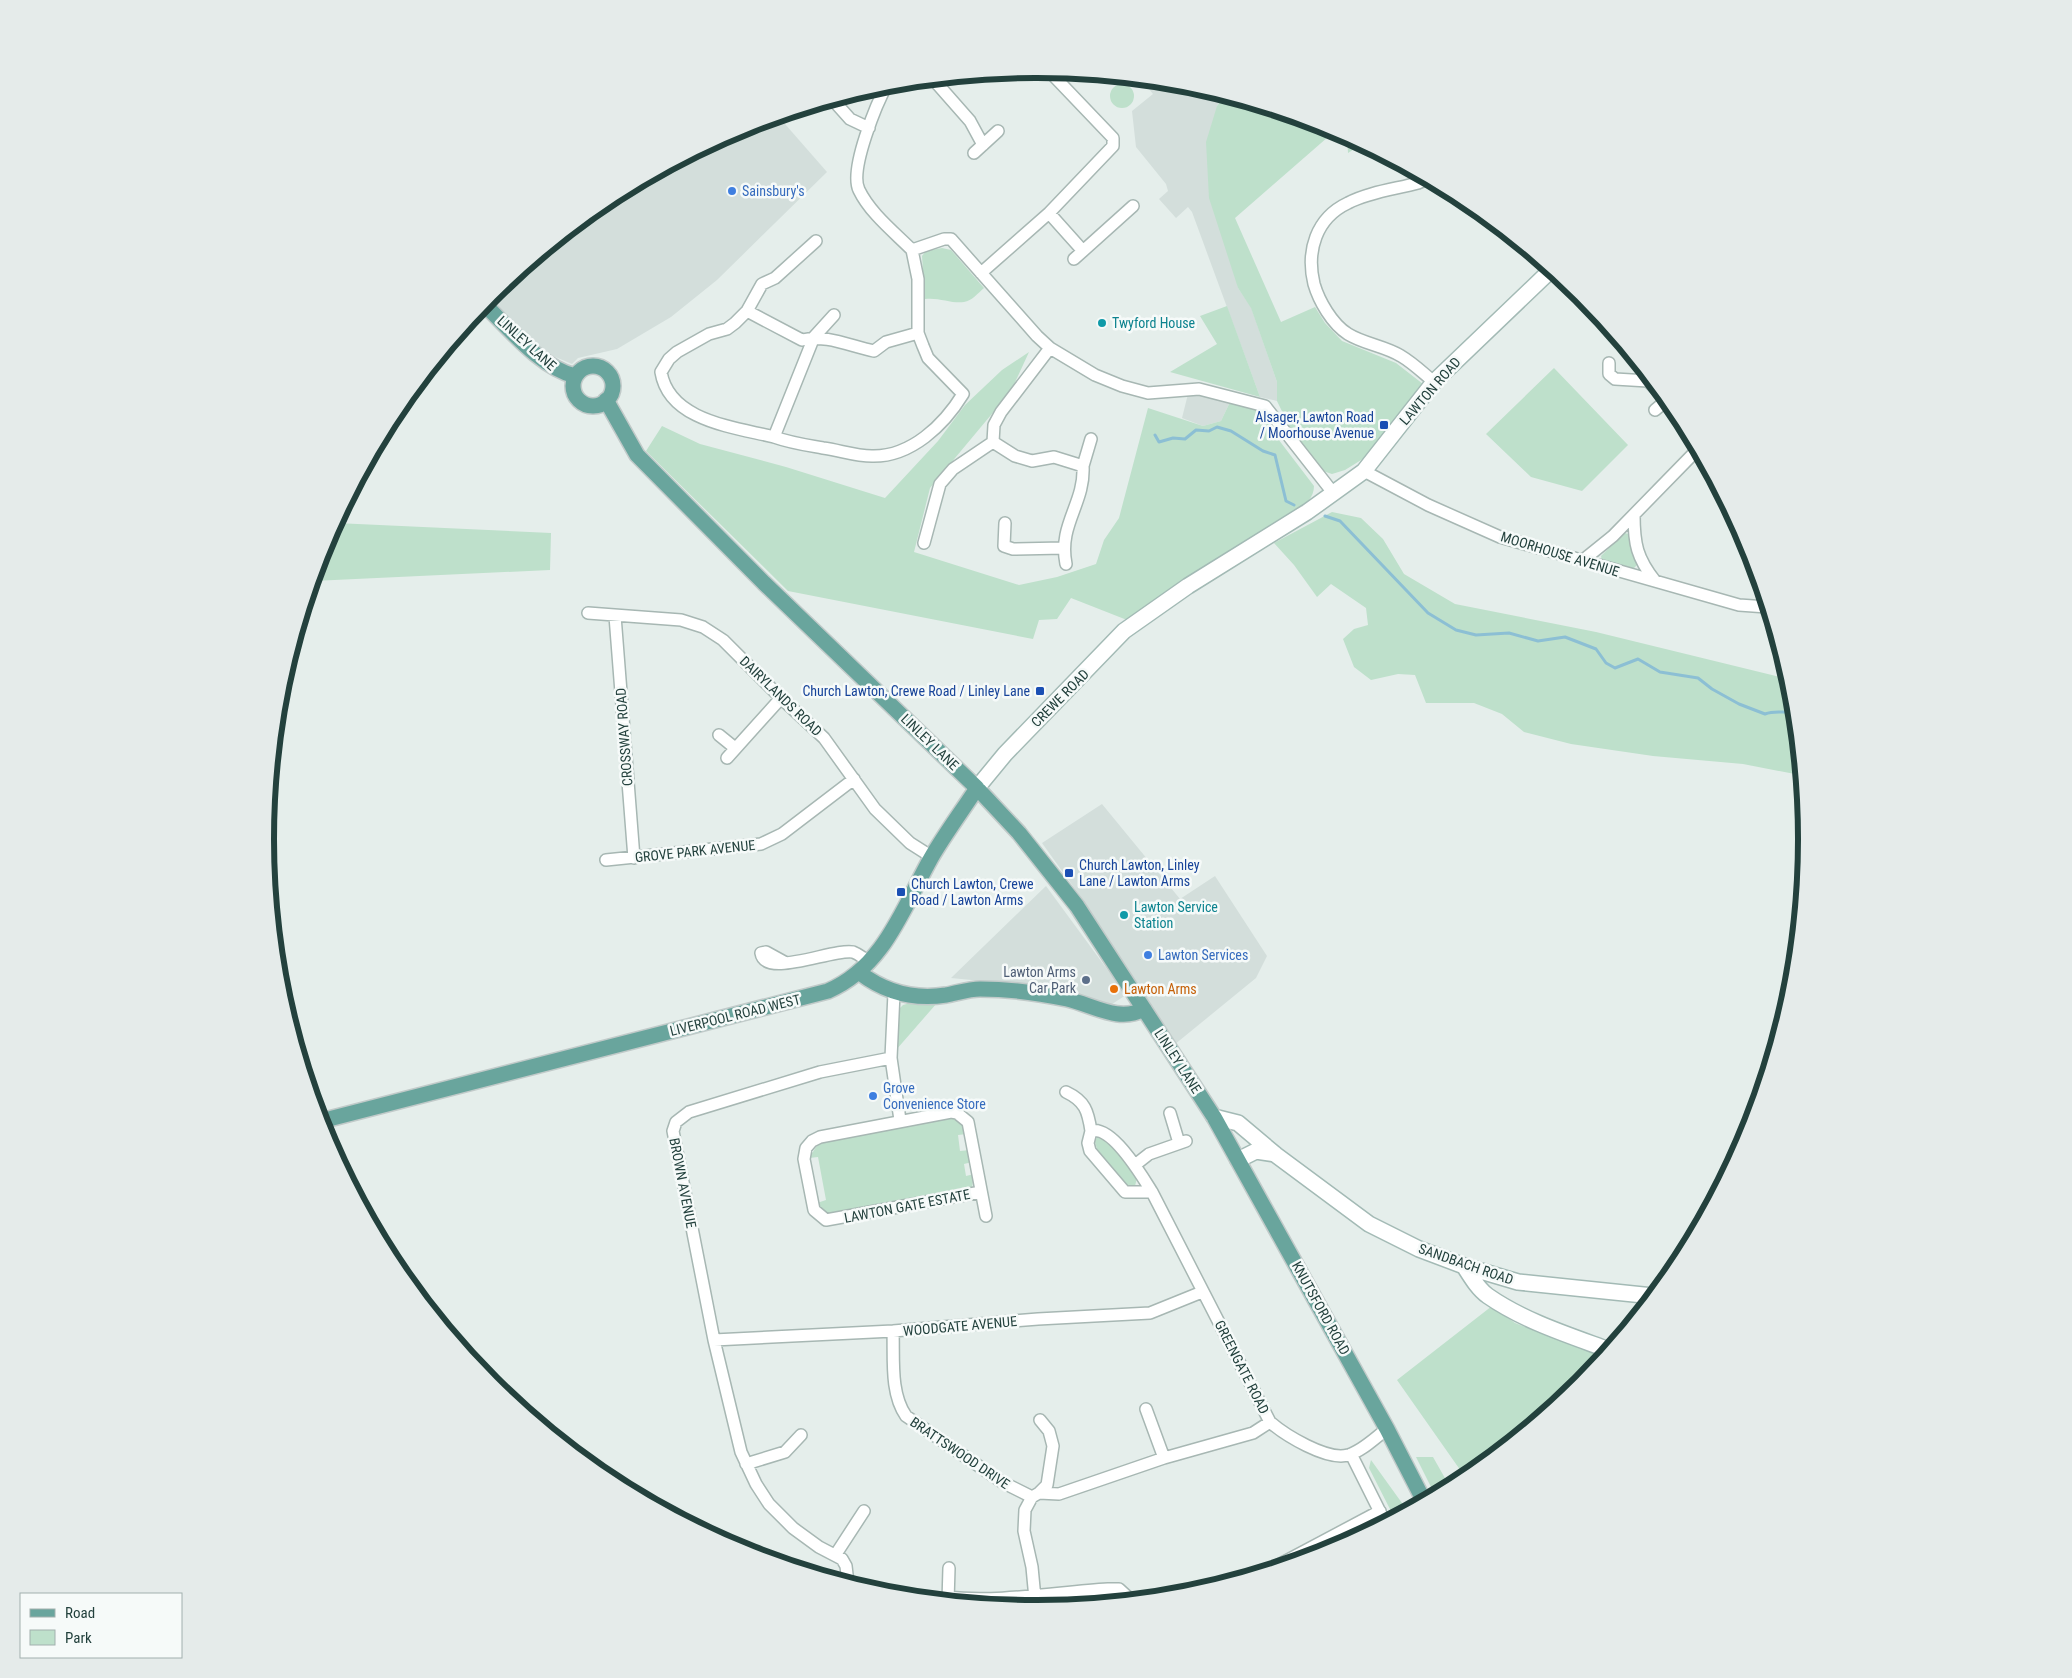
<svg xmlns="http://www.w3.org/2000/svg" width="2072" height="1678" viewBox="0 0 2072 1678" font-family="'Roboto Condensed',sans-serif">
	<rect width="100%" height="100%" fill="#e5eeeb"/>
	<path fill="#d3dedb" d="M1141,79L1187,84L1224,95L1217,106L1238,288L1251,307L1277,382V401L1260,397L1192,212L1188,207L1176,218L1159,199L1168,191L1166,184L1136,147L1132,111L1153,94Z
		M778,116L827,172L717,280L671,317L617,349L578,358L572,364L539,350L487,300L608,198L742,127Z
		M1188,394H1198L1230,402L1221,421L1203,426L1182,418Z
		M1102,804L1180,899L1215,876L1267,956L1256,978L1174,1045L1085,903L1042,843Z
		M1046,886L1126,995L1109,1006L1032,986L951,978Z"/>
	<path fill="#bee0cb" d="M1110 96a12 12 0 1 1 24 0a12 12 0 1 1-24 0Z
		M1225,95L1336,130L1235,218L1281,322L1315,307L1325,323L1342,341L1396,363L1423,384L1366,457L1345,470L1332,474L1323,471L1292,432L1277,401V382L1251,308L1238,288L1209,198L1206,142L1217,106Z
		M1347,136L1362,144L1348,153Z
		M942,248L951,250L984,288C978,293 972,301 964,302C953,304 938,297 925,299L922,256L926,251Z
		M1227,306L1260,397L1170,372L1217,344L1200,316Z
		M1029,352L1011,391L930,488L914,552L1019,585L1057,577L1096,564L1104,540L1119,518L1148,408L1203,426L1221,421L1230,402L1262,407L1272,431L1314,486C1314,502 1299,508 1287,517L1127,620L1071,598L1057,619L1039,620L1033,639L788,591L646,451L662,426L700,444L786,467L885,498L938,441L965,405L1002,370Z
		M1554,368L1628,445L1582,491L1531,477L1486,434Z
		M1332,512L1361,518L1383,539L1404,574L1455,604L1596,632L1788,679L1792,689L1800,775L1743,764L1653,756L1571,744L1524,732L1502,714L1474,703H1426L1415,675L1398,674L1371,680L1354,667L1343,639L1354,629L1368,625L1366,608L1331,584L1317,597L1294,565L1274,543Z
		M336,523L551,533L550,570L313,581L324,544Z
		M1624,533L1629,534L1637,565L1632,570L1602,561L1601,556Z
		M910,1003H937L896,1050L899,1009L903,1005Z
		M952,1116L965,1125L967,1134L958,1135L960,1151L970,1150L972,1162L964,1164L966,1176L974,1174L972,1188L834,1217L821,1212L817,1203L826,1200L818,1157L809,1158L818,1144Z
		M1097,1137H1101L1109,1141L1134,1173L1137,1178L1135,1186L1131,1188L1126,1185L1097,1149L1095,1142Z
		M1492,1306L1515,1323L1603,1357L1580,1384L1463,1474L1397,1380Z
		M1416,1457H1433L1450,1487L1435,1495Z
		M1371,1460L1407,1510L1394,1517L1369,1468Z"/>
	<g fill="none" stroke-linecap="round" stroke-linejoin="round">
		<path stroke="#8cbfd4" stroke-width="3" d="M1155,435L1159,442L1173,438L1185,439L1196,430L1209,431L1217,427L1231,431L1263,451L1275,455L1286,501L1294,505
			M1325,516L1340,521L1428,613L1456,630L1476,635L1509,633L1538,641L1565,637L1596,649L1606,663L1615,668L1638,659L1660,672L1698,678L1712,689L1739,704L1765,714C1775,710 1783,713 1794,712
			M1795,724V725"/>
		<g stroke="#a7b7b3" stroke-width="14">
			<path id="street" d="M933,79L970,121L983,145
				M888,83C877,102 849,170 859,190C870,213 894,232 912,250L944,239H951L1037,336L1050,348L1095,375L1122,386L1148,393L1199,389L1265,406L1334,494
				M833,100L850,119L869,128
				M974,153L998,131
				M1427,179L1418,183C1396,189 1369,192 1348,203C1316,218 1306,251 1314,284C1319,301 1332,324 1348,334C1364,344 1385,346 1401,356C1413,363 1423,373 1434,382
				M1049,213L1083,251
				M816,241L775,278L762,284L747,311L735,323L727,329L709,334L677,352L669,359L661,372C669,421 734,427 774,437L814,337L834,315
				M1074,259L1133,206
				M981,273L1049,213L1113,146V138L1048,70
				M747,311L802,340C825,334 850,346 874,351L886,342L918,333
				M1050,348L1001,412L994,425L993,442L1015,456L1032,461L1054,457L1083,466C1085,504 1058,524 1066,564
				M1609,363V374L1615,379L1648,381L1667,400
				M1655,410L1667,400
				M774,437C791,443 806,445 823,448C839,450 855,456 872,456C911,457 944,425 963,394L928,358L923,346L918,333V279L912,250
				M1083,466L1091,439
				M1364,471L1428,505L1500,537L1739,605L1767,607
				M1634,515C1634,544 1637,558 1655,581
				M1005,523L1004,546L1013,549L1063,548
				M924,543L940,484L953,469L993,442
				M1582,561L1613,536L1697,450
				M588,613L681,620L703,627L723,640L781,698L824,738L875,809L910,843L932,857
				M615,616L634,858
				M719,735L735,748
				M727,758L781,698
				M606,860L761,844L782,834L854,779
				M786,963L766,952L761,953C765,979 834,948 853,952C858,954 865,959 869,964
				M894,993L891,1058L900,1120
				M1066,1092C1085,1101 1088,1111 1091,1131
				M1170,1113L1179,1143
				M1135,1165L1149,1154L1186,1141
				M981,1192L826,1220L814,1210L804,1159L806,1148L812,1141L820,1137L951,1112L957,1113L968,1122L986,1216
				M1152,1192H1125L1090,1151L1088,1143L1091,1131C1112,1125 1142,1176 1152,1192L1270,1422C1285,1435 1327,1461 1348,1455C1361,1452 1376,1437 1387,1429
				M893,1331C894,1359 890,1393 906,1416L1002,1482L1032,1497
				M714,1340L893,1331L1038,1319L1150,1313L1202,1292
				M1146,1409L1164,1458
				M1351,1454L1385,1522
				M746,1464L785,1452L801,1435
				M1039,1493L1047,1485L1053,1446L1049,1431L1040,1420
				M1032,1497L1039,1493L1059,1494L1164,1458L1253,1433L1270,1422
				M1032,1497L1025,1510L1024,1531L1032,1567L1036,1609
				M836,1554L864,1511
				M1271,1569L1380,1511
				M848,1583L846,1566L842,1559L819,1547L793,1528L769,1504L756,1484L741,1452L714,1340L673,1131L676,1122L689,1112L820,1072L891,1058
				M948,1597C997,1603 1058,1592 1108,1589H1119L1131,1600
				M948,1601L949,1568"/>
		</g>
		<g stroke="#a3bab5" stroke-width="18">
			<path id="secondary" d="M977,788L1005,754L1124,631L1188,586L1307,512L1364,471L1434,382L1551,270
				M1214,1117L1238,1123L1276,1155L1369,1224L1419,1249L1464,1266L1518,1282L1653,1296
				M1238,1160L1256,1151L1275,1154
				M1464,1266C1471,1277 1478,1289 1488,1296C1524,1321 1568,1335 1609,1350"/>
		</g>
		<g stroke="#c1cac9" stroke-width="18">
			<path id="primary" d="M484,304C510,329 540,367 575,376
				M573 386a20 20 0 1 1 40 0a20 20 0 1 1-40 0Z
				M606,400L637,455L764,583L977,788L1019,833L1077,906L1214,1117L1387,1429L1424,1501
				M860,973C885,992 914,1000 946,995C957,993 969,989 980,989C1009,989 1039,993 1067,999C1093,1005 1119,1023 1144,1009
				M321,1121L828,991C884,967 903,908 931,858C945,834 962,811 977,788"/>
		</g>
		<use href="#street" stroke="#fff" stroke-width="11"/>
		<use href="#secondary" stroke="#fff" stroke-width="15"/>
		<use href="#primary" stroke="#69a59d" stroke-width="15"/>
	</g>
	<g fill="#3f7fe0" stroke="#f6faf9" stroke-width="2">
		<circle cx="732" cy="191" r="5"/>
		<circle cx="1148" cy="955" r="5"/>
		<circle cx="873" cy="1096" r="5"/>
	</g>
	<g fill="#0f9aa8" stroke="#f6faf9" stroke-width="2">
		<circle cx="1102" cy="323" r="5"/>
		<circle cx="1124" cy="915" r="5"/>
	</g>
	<g fill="#1a4fb4" stroke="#f6faf9" stroke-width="2">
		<rect x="1379" y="420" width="10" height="10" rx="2.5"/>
		<rect x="1035" y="686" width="10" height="10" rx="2.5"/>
		<rect x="1064" y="868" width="10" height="10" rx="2.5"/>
		<rect x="896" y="887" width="10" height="10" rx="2.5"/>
	</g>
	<circle fill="#5c6f8a" stroke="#f6faf9" stroke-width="2" cx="1086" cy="980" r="5"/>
	<circle fill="#e8710a" stroke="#f6faf9" stroke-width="2" cx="1114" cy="989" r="5"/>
	<g text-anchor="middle" stroke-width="5" stroke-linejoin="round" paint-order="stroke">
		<g font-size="14" fill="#366cbe" stroke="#f6faf9" text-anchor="start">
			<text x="742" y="196">Sainsbury's</text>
			<text x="1158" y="960">Lawton Services</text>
			<text x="883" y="1093">Grove<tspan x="883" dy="16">Convenience Store</tspan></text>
		</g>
		<g font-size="14" fill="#0d838f" stroke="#f6faf9" text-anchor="start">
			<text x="1112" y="328">Twyford House</text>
			<text x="1134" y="912">Lawton Service<tspan x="1134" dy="16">Station</tspan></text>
		</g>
		<g font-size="14" fill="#23413d" stroke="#f6faf9">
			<text transform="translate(527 343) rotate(42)" y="5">LINLEY LANE</text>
			<text transform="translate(1430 391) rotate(-49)" y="5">LAWTON ROAD</text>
			<text transform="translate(1560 554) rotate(17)" y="5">MOORHOUSE AVENUE</text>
			<text transform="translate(781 696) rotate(44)" y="5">DAIRYLANDS ROAD</text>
			<text transform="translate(1060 698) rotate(-45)" y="5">CREWE ROAD</text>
			<text transform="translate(624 737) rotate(-94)" y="5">CROSSWAY ROAD</text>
			<text transform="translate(930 742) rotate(44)" y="5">LINLEY LANE</text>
			<text transform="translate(695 851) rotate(-6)" y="5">GROVE PARK AVENUE</text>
			<text transform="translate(735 1015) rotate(-14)" y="5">LIVERPOOL ROAD WEST</text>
			<text transform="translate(1178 1061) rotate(57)" y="5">LINLEY LANE</text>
			<text transform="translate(683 1183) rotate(79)" y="5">BROWN AVENUE</text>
			<text transform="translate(907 1206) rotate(-11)" y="5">LAWTON GATE ESTATE</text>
			<text transform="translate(1466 1264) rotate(19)" y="5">SANDBACH ROAD</text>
			<text transform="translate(1321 1308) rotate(61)" y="5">KNUTSFORD ROAD</text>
			<text transform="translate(960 1326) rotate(-5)" y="5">WOODGATE AVENUE</text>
			<text transform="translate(1242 1367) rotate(63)" y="5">GREENGATE ROAD</text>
			<text transform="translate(960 1453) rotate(34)" y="5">BRATTSWOOD DRIVE</text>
		</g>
		<g font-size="14" fill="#164399" stroke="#f6faf9" text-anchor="end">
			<text x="1374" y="422">Alsager, Lawton Road<tspan x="1374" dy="16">/ Moorhouse Avenue</tspan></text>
			<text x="1030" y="696">Church Lawton, Crewe Road / Linley Lane</text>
			<text x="1079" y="870" text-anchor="start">Church Lawton, Linley<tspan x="1079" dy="16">Lane / Lawton Arms</tspan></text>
			<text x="911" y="889" text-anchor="start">Church Lawton, Crewe<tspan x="911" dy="16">Road / Lawton Arms</tspan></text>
		</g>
		<g font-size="14" fill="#4e5e75" stroke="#f6faf9" text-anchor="end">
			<text x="1076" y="977">Lawton Arms<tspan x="1076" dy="16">Car Park</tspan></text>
		</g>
		<g font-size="14" fill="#c56008" stroke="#f6faf9" text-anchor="start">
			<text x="1124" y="994">Lawton Arms</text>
		</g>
	</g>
	<path d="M0 0H2072V1678H0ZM1035 78H1037A761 761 0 0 1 1798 839V839A761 761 0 0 1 1037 1600H1035A761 761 0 0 1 274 839V839A761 761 0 0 1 1035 78Z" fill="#e5ebea" fill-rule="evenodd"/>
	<path fill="none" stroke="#23413d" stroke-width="6" d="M1035 78H1037A761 761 0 0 1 1798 839V839A761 761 0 0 1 1037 1600H1035A761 761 0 0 1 274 839V839A761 761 0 0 1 1035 78Z"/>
	<rect x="20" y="1593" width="162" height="65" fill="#f6faf9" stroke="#a2b0ae"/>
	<rect x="30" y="1609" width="25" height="8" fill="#69a59d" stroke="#a2b0ae"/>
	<text x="65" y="1618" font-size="15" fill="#23413d">Road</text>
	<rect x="30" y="1630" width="25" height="15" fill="#bee0cb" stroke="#a2b0ae"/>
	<text x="65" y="1643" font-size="15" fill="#23413d">Park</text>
</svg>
